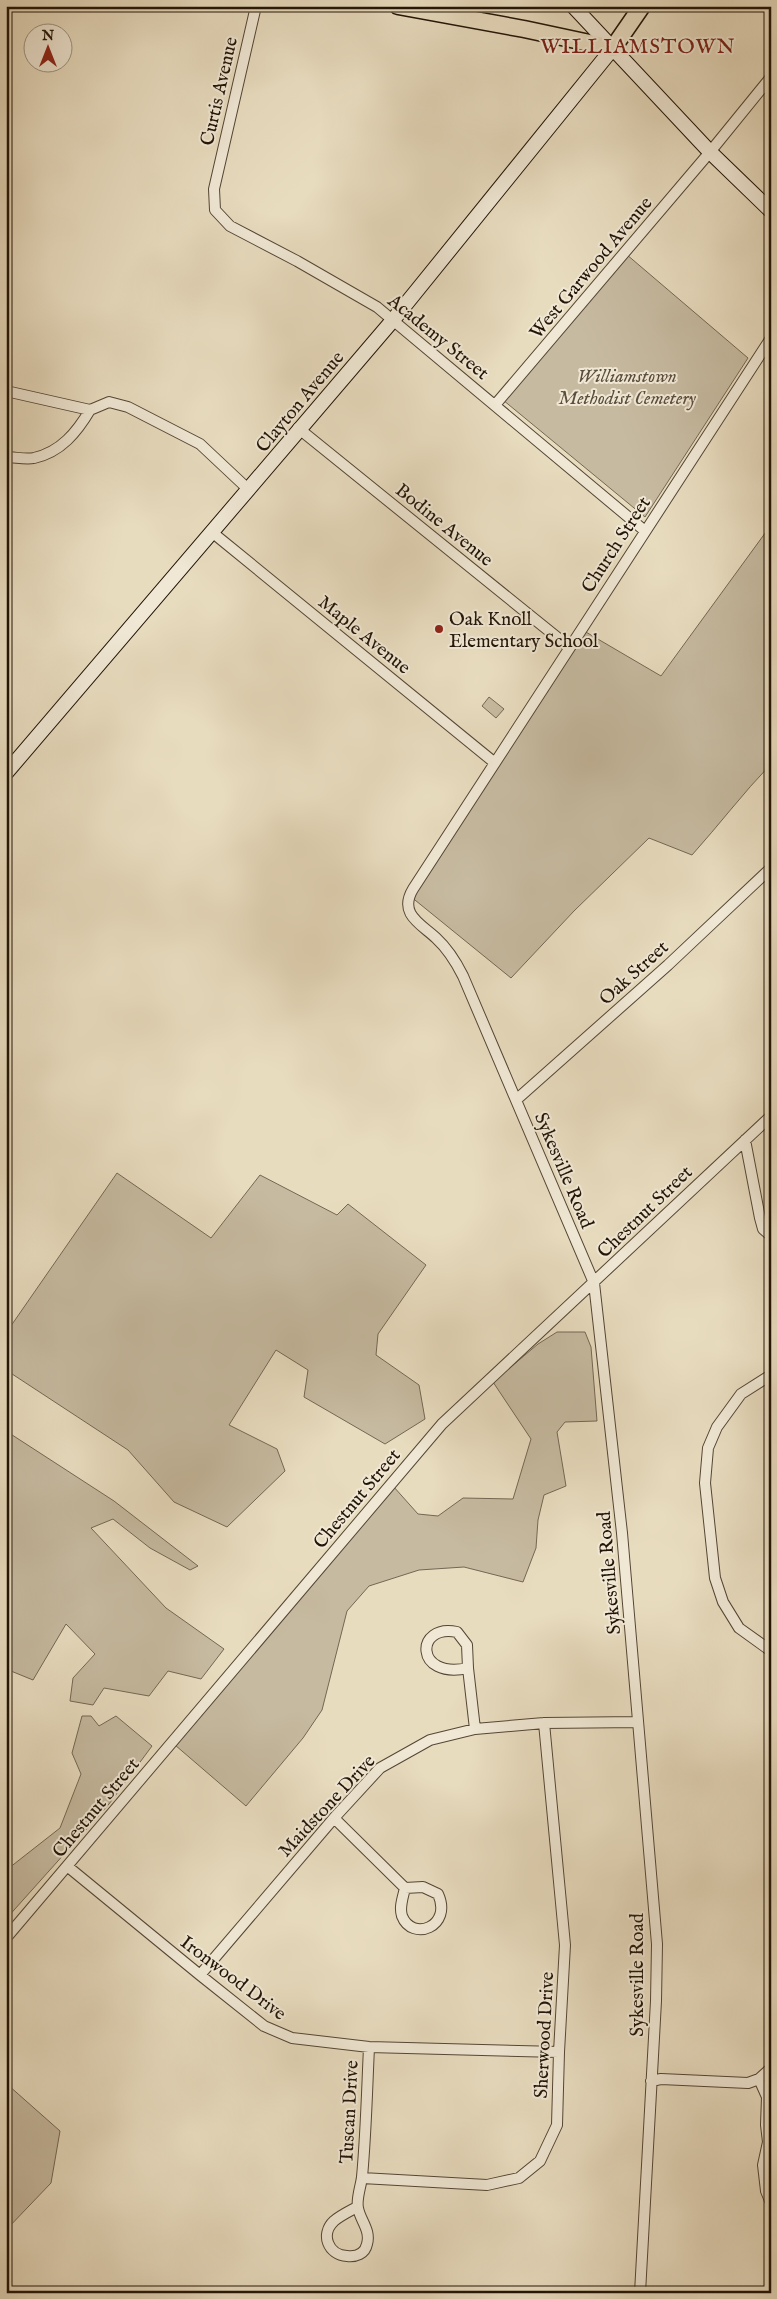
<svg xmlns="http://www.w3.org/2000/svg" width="777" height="2299" viewBox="0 0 777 2299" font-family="'IM FELL English',serif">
	<rect width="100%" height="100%" fill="#e8dcbf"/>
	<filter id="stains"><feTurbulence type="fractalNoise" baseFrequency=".004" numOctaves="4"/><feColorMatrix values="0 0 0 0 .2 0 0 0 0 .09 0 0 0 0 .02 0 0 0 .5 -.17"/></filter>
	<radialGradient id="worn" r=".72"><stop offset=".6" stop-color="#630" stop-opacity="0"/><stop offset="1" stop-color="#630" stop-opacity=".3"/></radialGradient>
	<path fill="#c6baa0" stroke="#746754" d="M626,254L748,358L645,517L503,400Z
		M771,525V764C743,793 719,825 692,855L649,838L574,911L511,978L410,896L579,628L661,676Z
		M489,697L504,709L496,718L482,706Z
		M117,1173L211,1238L260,1175L337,1215L348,1204L426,1265L378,1334L376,1355L419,1385L425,1419L385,1444L304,1397L308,1370L276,1350L229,1425L277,1449L285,1471L227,1527L174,1502L128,1450L6,1370V1333Z
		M557,1332H585L591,1347L597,1421L565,1422L557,1432L566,1486L544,1495L538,1520L536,1548L523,1582L464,1567L419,1570L369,1586L347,1611L322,1710L303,1738L246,1806L175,1745C249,1660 319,1572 393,1486L418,1514L438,1516L463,1498L513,1499L531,1439L493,1382L538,1344Z
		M6,1431L114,1501L198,1566L190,1570L150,1548L113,1519L91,1528L166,1608L224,1649L201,1679L168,1671L149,1696L104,1688L93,1705L70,1701L73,1678L95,1654L66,1624L33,1680L6,1669Z
		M82,1716H91L99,1726L116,1716L152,1746L109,1804L6,1919V1866L9,1868L60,1828L81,1774L72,1753Z
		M8,2085L60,2131L51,2183L6,2230V2086Z"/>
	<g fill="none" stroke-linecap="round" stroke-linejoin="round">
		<g stroke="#544635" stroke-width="12">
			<path id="minor" d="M256,6L214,189L215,210L230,226L297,261L377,307L645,531
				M6,391L90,410L109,402L128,407L200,444L249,490
				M495,405L710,152L771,77
				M298,428L569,647
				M6,457C15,457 26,460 34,458C61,452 77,432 90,410
				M213,533L495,763
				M516,1100L668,965L771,868
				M745,1140L760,1218L763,1229L771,1236
				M771,1375L741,1394L717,1427L708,1448L705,1483L715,1578L723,1602L739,1628L771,1651
				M468,1668C414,1680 415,1623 457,1632L467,1645L468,1668L475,1729
				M334,1818L405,1888
				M67,1866L200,1975L264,2026L292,2038L369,2047L559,2052
				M423,1887L438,1894C453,1927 412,1942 402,1916C399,1907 403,1897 405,1888Z
				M6,1938L442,1424L771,1116
				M200,1975L334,1818L380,1768L430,1740L475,1729L544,1723L638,1722
				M759,2079L767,2097L766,2125L768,2142L763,2165L766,2191L771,2203
				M651,2081L661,2079L748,2083L759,2079L771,2068
				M362,2178L487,2185L519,2178L540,2161L557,2125L559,2052L565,1945L544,1723
				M357,2207C350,2211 341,2215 334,2221C320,2234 328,2255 347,2256C356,2257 365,2254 367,2244C371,2230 360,2220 358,2208C356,2199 361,2186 362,2177C366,2134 367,2090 369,2047
				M640,2293L656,2001L657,1944L622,1533L594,1283L463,976C456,962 448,949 436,938C421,924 398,914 413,889L771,338"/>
		</g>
		<g stroke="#221407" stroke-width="16">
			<path id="secondary" d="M573,6L710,152L771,211
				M6,773L393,320L613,48"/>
		</g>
		<g stroke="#221407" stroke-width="19">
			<path id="trunk" d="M398,6L524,29L613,48L642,6"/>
		</g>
		<use href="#minor" stroke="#f0e8d5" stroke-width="10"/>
		<use href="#secondary" stroke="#f0e8d5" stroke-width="14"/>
		<use href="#trunk" stroke="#e8dcbf" stroke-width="16"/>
	</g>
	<circle fill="#8f2418" stroke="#f0e8d5" stroke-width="2" cx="439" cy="629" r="5"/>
	<g text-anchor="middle" stroke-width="4" stroke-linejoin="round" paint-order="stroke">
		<g font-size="19" fill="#221407" stroke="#f0e8d5">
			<text transform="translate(218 91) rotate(-77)" y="7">Curtis Avenue</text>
			<text transform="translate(590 267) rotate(-50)" y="7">West Garwood Avenue</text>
			<text transform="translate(439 336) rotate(39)" y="7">Academy Street</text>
			<text transform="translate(299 401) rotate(-50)" y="7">Clayton Avenue</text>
			<text transform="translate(445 524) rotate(39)" y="7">Bodine Avenue</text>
			<text transform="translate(615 544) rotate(-57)" y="7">Church Street</text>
			<text transform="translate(365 634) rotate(39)" y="7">Maple Avenue</text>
			<text transform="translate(633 972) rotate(-42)" y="7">Oak Street</text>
			<text transform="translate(565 1170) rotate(67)" y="7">Sykesville Road</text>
			<text transform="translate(644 1211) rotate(-44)" y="7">Chestnut Street</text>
			<text transform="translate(356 1498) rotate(-50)" y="7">Chestnut Street</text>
			<text transform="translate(608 1573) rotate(-95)" y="7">Sykesville Road</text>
			<text transform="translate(326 1805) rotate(-47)" y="7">Maidstone Drive</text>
			<text transform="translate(95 1807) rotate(-50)" y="7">Chestnut Street</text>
			<text transform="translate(636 1975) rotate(-90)" y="7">Sykesville Road</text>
			<text transform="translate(234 1977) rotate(37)" y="7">Ironwood Drive</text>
			<text transform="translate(543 2035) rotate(-87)" y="7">Sherwood Drive</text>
			<text transform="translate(348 2112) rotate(-87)" y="7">Tuscan Drive</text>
		</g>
		<g font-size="19" font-style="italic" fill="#5b4e3d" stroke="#f0e8d5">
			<text x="627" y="382">Williamstown<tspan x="627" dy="22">Methodist Cemetery</tspan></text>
		</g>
		<g font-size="19" fill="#221407" stroke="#f0e8d5" text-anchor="start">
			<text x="449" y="625">Oak Knoll<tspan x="449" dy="22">Elementary School</tspan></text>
		</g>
		<g font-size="21" letter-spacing="1" fill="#7a1f14" stroke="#f0e8d5">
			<text x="638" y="53">WILLIAMSTOWN</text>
		</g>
	</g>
	<rect width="777" height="2299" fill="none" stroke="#e8dcbf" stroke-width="25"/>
	<rect x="8" y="8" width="762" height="2284" fill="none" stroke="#221407" stroke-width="2.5"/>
	<rect x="12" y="12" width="752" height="2274" fill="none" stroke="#221407"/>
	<g transform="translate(48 48)"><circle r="24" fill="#f0e8d5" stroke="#9e9383"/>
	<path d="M0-4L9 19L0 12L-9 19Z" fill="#8f2418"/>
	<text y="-8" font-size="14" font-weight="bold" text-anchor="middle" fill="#221407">N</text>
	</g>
	<rect width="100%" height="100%" filter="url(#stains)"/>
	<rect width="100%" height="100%" fill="url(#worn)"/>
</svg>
